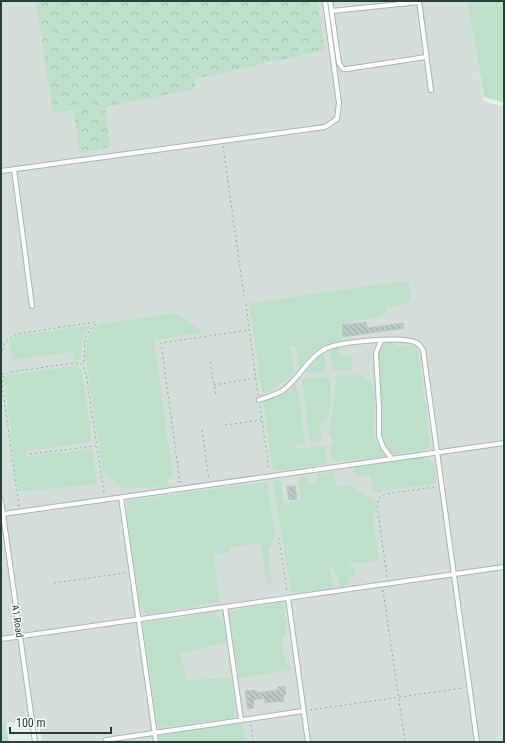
<svg xmlns="http://www.w3.org/2000/svg" width="505" height="743" viewBox="0 0 505 743" font-family="'Roboto Condensed',sans-serif">
	<defs>
		<pattern id="forest-crowns" width="20" height="18" patternUnits="userSpaceOnUse"><rect width="20" height="18" fill="#bfe0c8"/><path d="M2 6a3 3 0 1 1 6 0M12 15a3 3 0 1 1 6 0" fill="none" stroke="#a4c1ad"/></pattern>
		<pattern id="building-back-hatch" width="6" height="6" patternUnits="userSpaceOnUse"><rect width="6" height="6" fill="#bbcac4"/><path d="M-1 5l2 2M0 0l6 6M5-1l2 2" fill="none" stroke="#98a6a0"/></pattern>
	</defs>
	<rect width="100%" height="100%" fill="#e6efeb"/>
	<path fill="#d4dfda" d="M1,1H467L484,101L504,107V742H42L38,718L1,724Z"/>
	<path fill="#bfe0c8" d="M467,1H504V103L484,97Z
		M404,281L409,284C410,291 412,299 406,304L386,308V313L374,318L340,324L342,341C332,343 321,346 312,353C307,357 304,363 299,368L295,346H290L294,372C285,381 276,389 264,394L262,392L249,305L252,303Z
		M174,313L199,328L200,333L154,340L173,477L168,478V485L166,487L122,488L103,471L86,360C85,345 87,330 102,324Z
		M92,325C76,339 86,349 79,360H74L72,352L12,360L10,341L15,336Z
		M386,342H391L399,346L415,345L418,351L430,441V446L425,450L392,455L385,448L381,440L377,351L382,343Z
		M332,348H339V356L351,355L353,366L351,370H333L329,350Z
		M321,354L324,355L326,365L325,372L322,373L305,372Z
		M75,366L82,371L92,441L87,443L26,451V457L90,449L93,451L97,484L18,492L4,379L5,377L9,375Z
		M359,375C385,380 371,422 375,440C377,446 383,451 386,456L336,462L332,458L330,445L333,442L328,432L334,400L336,382L335,376Z
		M325,377L329,379L331,383L330,412L327,420L321,423L320,429L322,439L320,441L310,442L302,380L305,378Z
		M292,383L295,384L299,392L305,444L296,445L297,449L325,446L327,461L324,464L279,471L272,468L263,400Z
		M426,457C435,460 438,475 435,483L432,484L383,491L379,493L373,490L370,475L355,476L354,467Z
		M333,471L335,475L337,488L341,486L348,485L376,501V512L373,516L379,559L377,561L349,564V567H354L356,575L348,576V585L340,587L334,567L329,568L334,588L300,593L292,592L290,588L273,481L281,480L283,500L285,503L300,501L299,481L300,477H304L308,479L311,484L318,483L317,474Z
		M267,482L275,534L271,546L268,549L272,583L266,584L261,543L231,547L230,552L214,554L219,602L150,614C144,614 142,613 140,607L126,511L128,502L132,500Z
		M280,603L284,607L287,634L281,638L285,662L289,665L292,670L239,678L229,613L234,610Z
		M213,613C226,619 224,629 227,642L181,653L186,680L231,678L235,715L232,718L159,728L157,724L143,625L144,623Z
		M6,723L9,742H1V724Z
		M238,724L243,727L245,742H160L159,738L161,735Z"/>
	<path fill="url(#forest-crowns)" d="M36,1H318L325,50L195,79V89L105,107L110,147L80,153L73,110L53,113Z"/>
	<path fill="url(#building-back-hatch)" stroke="#b8c9c2" d="M366,322L367,328L403,323L404,328L343,337L342,325Z
		M295,486L297,499L289,500L287,487Z
		M285,686L286,695H283L284,701L265,703V698L253,700L254,708L248,709L245,691L256,690V693L278,690V687Z"/>
	<g fill="none" stroke-linecap="round" stroke-linejoin="round">
		<g stroke="#a8b8b2" stroke-width="6">
			<path id="service" d="M330,1L339,63L343,69H347L426,57
				M419,1L431,90
				M332,11L419,2
				M14,169L32,306
				M1,171L325,127L337,119L339,103L325,1
				M381,341L376,353L379,407V436L383,447L392,459
				M259,400C266,397 275,395 282,391C298,380 307,359 323,350C338,341 402,336 417,343C420,345 421,347 423,350L477,742
				M121,497L156,742
				M1,500L35,742
				M3,514L504,443
				M288,598L308,742
				M225,607L241,720
				M1,639L504,567
				M106,742V740L303,711"/>
		</g>
		<path stroke="#86b3a5" stroke-width="1" stroke-dasharray="2 3" stroke-linecap="butt" d="M223,146L244,296
			M246,304L258,395
			M1,355L5,342L16,334L96,322V324C78,341 88,346 83,365
			M210,362L216,396
			M1,364V370L3,375
			M214,385L256,378
			M260,406L269,470
			M225,425L261,420
			M202,430L209,479
			M30,454L96,446
			M180,483L161,343L249,330
			M19,506L2,384L4,376L10,372L74,363H79L83,365L86,374L104,493
			M279,538L287,592
			M387,577L377,505L379,498L385,494L436,487
			M54,583L125,573
			M383,590L405,742
			M310,710L463,688
			M251,725L253,742"/>
		<use href="#service" stroke="#fff" stroke-width="4"/>
	</g>
	<g text-anchor="middle" stroke-width="3" stroke-linejoin="round" paint-order="stroke">
		<g font-size="10" fill="#24423a" stroke="#f7fbf9">
			<text transform="translate(18 621) rotate(82)" y="4">A1 Road</text>
		</g>
	</g>
	<rect width="505" height="743" fill="none" stroke="#24423a" stroke-width="4"/>
	<path d="M10 727v6h101v-6" fill="none" stroke="#24423a" stroke-width="2"/>
	<text x="16" y="727" font-size="12" fill="#24423a" stroke="#f7fbf9" stroke-width="3" paint-order="stroke">100 m</text>
</svg>
